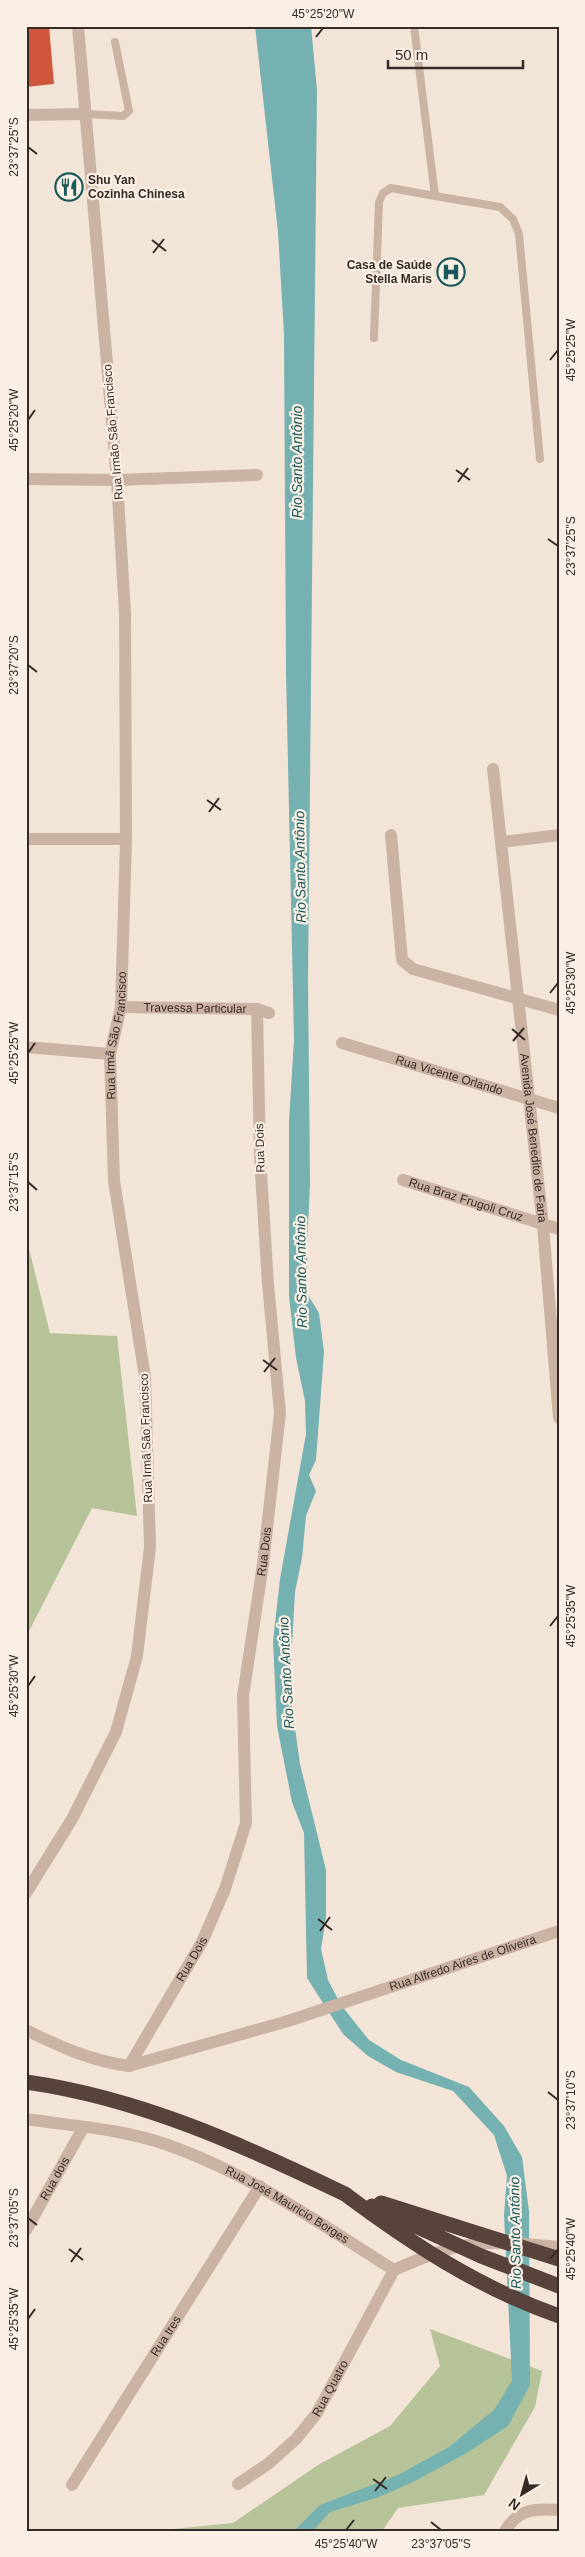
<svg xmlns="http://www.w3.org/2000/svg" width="585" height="2557" viewBox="0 0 585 2557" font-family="Helvetica,sans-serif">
	<rect width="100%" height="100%" fill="#f3e4d8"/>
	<path fill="#b6c297" d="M26,1237L50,1333L117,1336L137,1516L92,1508L26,1637Z
		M430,2329L542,2371L535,2407L484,2495L398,2508L382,2531H153L233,2523L318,2465L390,2426L440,2366Z"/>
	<path fill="#75b1b0" d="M255,26H311L317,90L308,980L310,1182L307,1251L308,1295L319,1313L324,1352L316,1460L309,1475L316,1491L306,1516L302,1558L295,1592L291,1662L292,1707L300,1764L326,1870V1917L321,1949L328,1980L341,2005L369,2040L401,2060L469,2087L504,2126L522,2157L529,2211L530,2385L508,2426L465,2454L413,2482L379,2497L330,2512L313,2531H294L320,2505L398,2475L449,2447L494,2410L512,2381L504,2215L507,2176L494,2135L453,2091L396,2072L368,2056L343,2034L307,1978L304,1833L292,1802L277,1726L273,1641L280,1579L306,1434L305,1401L296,1358L289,1296V1121L294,1040L286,672L284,334L278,232Z"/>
	<path fill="#cd563b" d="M26,26H49L54,84L26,87Z"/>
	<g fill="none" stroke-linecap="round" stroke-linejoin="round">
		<path stroke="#cbb3a3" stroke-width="8" d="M86,114L123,116L129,111L115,42
			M435,196L500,207L513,219L519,234L540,459
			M374,338L379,202L383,193L391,188L435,196L414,26"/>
		<g stroke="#cbb3a3" stroke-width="12">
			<path d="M26,115L86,114"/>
			<path d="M26,479L117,480L257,475"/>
			<path id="s1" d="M493,769L543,1226L559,1418"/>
			<path d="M391,835L402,960L413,969L559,1010"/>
			<path d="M26,839H126"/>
			<path d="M502,842L559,835"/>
			<path id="s2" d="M121,1007L257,1009L269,1013"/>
			<path id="s3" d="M342,1043L559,1108"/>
			<path d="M26,1047L110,1054"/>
			<path id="s4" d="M403,1180L559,1229"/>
			<path id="s5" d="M26,1893L72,1819L116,1732L137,1656L150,1547L145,1377L114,1181L110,1054L121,1007L126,839L125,613L117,480L78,26"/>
			<path id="s6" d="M26,2030C60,2047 92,2061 129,2066L288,2021L559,1931"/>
			<path id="s7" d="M129,2066L202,1942L225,1889L246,1823L243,1696L263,1564L280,1413L268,1284L260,1157L257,1009"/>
			<path id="s8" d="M26,2119C73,2126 123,2129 168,2145C250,2174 321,2224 394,2270"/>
			<path id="s9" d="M26,2230L83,2128"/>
			<path d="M524,2244L559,2247"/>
			<path d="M394,2270C430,2254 459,2242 499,2243"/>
			<path id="s10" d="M238,2484L268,2464L296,2439L317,2413L394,2270"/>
			<path id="s11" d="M72,2485L260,2186"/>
			<path d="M505,2531C518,2509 535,2508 559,2510"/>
		</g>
		<path stroke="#57433c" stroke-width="15" d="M26,2082C140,2098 243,2145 345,2194"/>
		<path stroke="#57433c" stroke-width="15" d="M345,2194C412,2244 479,2288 559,2316
			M381,2203L559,2259
			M372,2206L481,2256L559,2286"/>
	</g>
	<path fill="none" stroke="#362a26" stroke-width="2" d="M316,37L323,28M28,147L37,154M152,240L166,251M153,253L164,239M550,360L558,350M28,420L35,410M456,470L470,480M458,482L468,468M548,539L558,546M28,665L37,672M207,800L221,810M209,812L219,798M550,993L558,983M512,1029L525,1040M513,1041L524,1028M28,1053L35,1043M28,1182L37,1190M263,1360L277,1370M264,1372L275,1358M550,1626L558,1616M28,1686L35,1676M318,1919L332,1930M320,1931L330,1917M548,2092L558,2100M28,2218L37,2225M69,2249L83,2260M550,2259L558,2249M71,2262L81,2248M28,2319L35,2309M373,2479L387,2489M375,2491L386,2477M431,2522L441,2530M346,2530L354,2520"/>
	<defs>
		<g id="restaurant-ring" transform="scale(1.4375)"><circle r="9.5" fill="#faefe4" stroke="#195959" stroke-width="1.5"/><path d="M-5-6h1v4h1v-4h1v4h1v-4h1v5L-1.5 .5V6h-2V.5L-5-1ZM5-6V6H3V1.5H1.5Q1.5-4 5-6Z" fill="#195959"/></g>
		<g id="hospital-ring" transform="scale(1.4375)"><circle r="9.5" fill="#faefe4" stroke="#195959" stroke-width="1.5"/><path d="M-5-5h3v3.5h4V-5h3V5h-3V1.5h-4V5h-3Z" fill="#195959"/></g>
	</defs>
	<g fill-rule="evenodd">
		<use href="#restaurant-ring" x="69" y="187"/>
		<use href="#hospital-ring" x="451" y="272"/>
	</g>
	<g text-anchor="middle" stroke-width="4.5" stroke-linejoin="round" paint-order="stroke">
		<g font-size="12" font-weight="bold" fill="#362a26" stroke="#faefe4" text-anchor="start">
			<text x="88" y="184">Shu Yan<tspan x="88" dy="14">Cozinha Chinesa</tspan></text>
			<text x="432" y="269" text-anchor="end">Casa de Saúde<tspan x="432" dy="14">Stella Maris</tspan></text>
		</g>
		<g font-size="12" fill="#362a26" stroke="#faefe4">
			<text transform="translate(113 432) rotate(-95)" y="4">Rua Irmão São Francisco</text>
			<text dy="4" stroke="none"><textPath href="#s2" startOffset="74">Travessa Particular</textPath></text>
			<text dy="4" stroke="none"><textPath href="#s5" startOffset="888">Rua Irmã São Francisco</textPath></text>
			<text dy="4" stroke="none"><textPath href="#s3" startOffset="112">Rua Vicente Orlando</textPath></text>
			<text dy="4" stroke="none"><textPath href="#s1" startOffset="371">Avenida José Benedito de Faria</textPath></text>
			<text transform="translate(260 1148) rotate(-92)" y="4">Rua Dois</text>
			<text dy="4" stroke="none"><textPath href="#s4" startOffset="66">Rua Braz Frugoli Cruz</textPath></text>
			<text transform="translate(146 1438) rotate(-92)" y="4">Rua Irmã São Francisco</text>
			<text dy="4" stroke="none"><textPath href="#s7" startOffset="544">Rua Dois</textPath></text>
			<text dy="4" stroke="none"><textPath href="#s7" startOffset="124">Rua Dois</textPath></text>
			<text dy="4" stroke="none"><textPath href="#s6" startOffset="459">Rua Alfredo Aires de Oliveira</textPath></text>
			<text dy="4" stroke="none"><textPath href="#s9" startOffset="59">Rua dois</textPath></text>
			<text dy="4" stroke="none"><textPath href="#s8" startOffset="278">Rua José Mauricio Borges</textPath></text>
			<text dy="4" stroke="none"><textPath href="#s11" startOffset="176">Rua tres</textPath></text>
			<text dy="4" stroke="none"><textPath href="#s10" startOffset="135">Rua Quatro</textPath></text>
		</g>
		<g font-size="14" font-style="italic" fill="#195959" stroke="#faefe4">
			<text transform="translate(297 462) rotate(-90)" y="5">Rio Santo Antônio</text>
			<text transform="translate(300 867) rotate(-91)" y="5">Rio Santo Antônio</text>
			<text transform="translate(301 1272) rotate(-91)" y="5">Rio Santo Antônio</text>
			<text transform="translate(286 1673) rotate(-93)" y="5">Rio Santo Antônio</text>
			<text transform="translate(515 2233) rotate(-91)" y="5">Rio Santo Antônio</text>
		</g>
	</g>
	<rect width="585" height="2557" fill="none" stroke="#faefe4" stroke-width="55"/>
	<g transform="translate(522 2494) rotate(217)" stroke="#faefe4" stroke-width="4" paint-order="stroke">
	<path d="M0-4L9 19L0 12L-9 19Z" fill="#362a26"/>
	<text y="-8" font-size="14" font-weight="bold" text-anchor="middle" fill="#362a26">N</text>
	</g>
	<path d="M388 60v8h135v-8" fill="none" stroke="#362a26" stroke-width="2.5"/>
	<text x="395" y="60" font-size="15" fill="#362a26" stroke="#faefe4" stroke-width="4" paint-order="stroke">50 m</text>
	<rect x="28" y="28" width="530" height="2502" fill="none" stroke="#362a26" stroke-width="2"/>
	<g font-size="12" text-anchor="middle" fill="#362a26">
		<text x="323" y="18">45°25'20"W</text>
		<text transform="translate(14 147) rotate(-90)" y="4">23°37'25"S</text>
		<text transform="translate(571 350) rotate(-90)" y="4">45°25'25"W</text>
		<text transform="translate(14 420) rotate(-90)" y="4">45°25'20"W</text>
		<text transform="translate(571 546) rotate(-90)" y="4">23°37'25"S</text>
		<text transform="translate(14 665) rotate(-90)" y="4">23°37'20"S</text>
		<text transform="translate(571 983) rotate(-90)" y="4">45°25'30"W</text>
		<text transform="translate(14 1053) rotate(-90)" y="4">45°25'25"W</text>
		<text transform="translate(14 1182) rotate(-90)" y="4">23°37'15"S</text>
		<text transform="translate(571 1616) rotate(-90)" y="4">45°25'35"W</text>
		<text transform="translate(14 1686) rotate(-90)" y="4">45°25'30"W</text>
		<text transform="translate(571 2100) rotate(-90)" y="4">23°37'10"S</text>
		<text transform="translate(14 2218) rotate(-90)" y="4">23°37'05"S</text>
		<text transform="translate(571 2249) rotate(-90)" y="4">45°25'40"W</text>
		<text transform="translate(14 2319) rotate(-90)" y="4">45°25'35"W</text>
		<text x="346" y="2548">45°25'40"W</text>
		<text x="441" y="2548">23°37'05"S</text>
	</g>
</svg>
